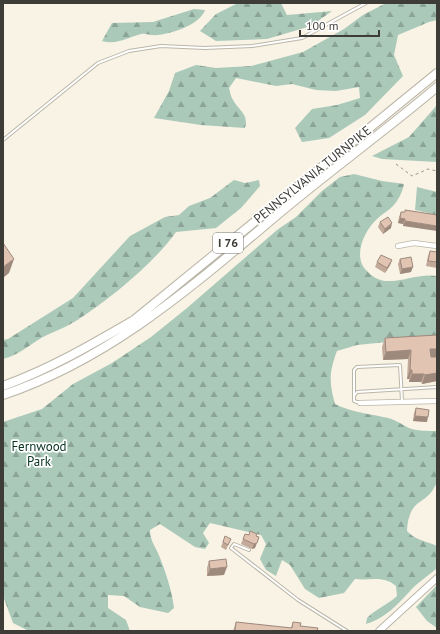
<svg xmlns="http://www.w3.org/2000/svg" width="440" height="634" viewBox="0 0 440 634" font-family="'PT Sans',sans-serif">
	<defs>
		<pattern id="forest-firs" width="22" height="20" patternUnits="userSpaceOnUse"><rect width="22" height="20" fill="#aac9b9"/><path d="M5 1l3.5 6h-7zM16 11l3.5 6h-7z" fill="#8ca497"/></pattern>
	</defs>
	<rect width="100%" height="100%" fill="#f8f3e5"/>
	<path fill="url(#forest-firs)" d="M238,3H281L287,15L332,11L311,26L267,39L216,41L200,31L216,14Z
		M386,3H437V20L429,22L398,35L394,55L403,76L365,115L329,138L302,142L295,128L312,109L337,105L360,98L359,87L336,91L316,90L292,84L276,86L236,78L229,88C230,92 231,97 233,100C239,111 249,114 245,128L201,125L154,118L169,91L175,73L196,65L216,68L251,66L303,52L344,29L363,15Z
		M194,9L205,10C200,25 171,34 157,35C151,36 146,33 141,34C127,38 116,45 102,41L112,23L153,22Z
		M437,105V162L382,159L372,156L409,137Z
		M354,174L382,181L404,184C402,193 399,199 393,206C388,211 382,214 377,219C364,231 352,257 367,271C371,276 378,280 385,281C403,282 419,273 437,276V337L357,345L337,351C329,372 329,382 335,404C351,412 365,413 383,417C395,419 399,423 409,428C416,431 429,431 437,431C437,441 440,476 436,484C426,507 409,496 407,531C415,540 426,541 437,546V568C428,576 418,582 410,591C397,605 386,618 366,624L367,618C376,609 387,605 397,596L396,586C383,575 370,581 355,579L344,593L319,598L305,589L290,565L282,560L276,576L266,570L260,559L266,544L261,535L210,523L203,533L209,543L205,549L195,547L160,524L150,530C150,539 154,545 158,553C165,570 172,590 174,608L168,613L140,607L124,596L108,595V608L126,620L130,631H29L13,623L3,596V422L42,409L73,384L112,363L151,337L187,308L277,230L296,217L322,191L340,177Z
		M234,180L245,183L259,180L260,186L241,208L216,228L176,232C154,263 111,298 79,319C67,327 55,331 43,337C29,345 19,355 3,359V340L8,339L73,298L130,236L165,217L179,215L189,206L210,198Z
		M417,187L437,192V215L415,210Z
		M437,585V628L427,621L416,607Z"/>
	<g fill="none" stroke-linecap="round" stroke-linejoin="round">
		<g stroke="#bbb6a8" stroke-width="4">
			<path id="service" d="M3,140L98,63L129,51L161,46L205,48L252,46L302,38L366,3
				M354,396V370L357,367L400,365L402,401
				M360,403L354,401V396L357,392L437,387
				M249,550L234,544L231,548L298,600L347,631"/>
		</g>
		<g stroke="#bbb6a8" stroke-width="6">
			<path id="minor" d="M398,246L414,243L437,246
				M360,403L437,401"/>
		</g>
		<g stroke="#bbb6a8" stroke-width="8">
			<path id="secondary" d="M379,631L437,578"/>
		</g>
		<g stroke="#bbb6a8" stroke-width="10">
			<path id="motorway" d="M3,386C50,369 91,345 134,320L437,73
				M3,395C118,356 201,278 293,202C340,163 390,127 437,87"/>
		</g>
		<path stroke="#9a978d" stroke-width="1" stroke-dasharray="3 3" stroke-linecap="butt" d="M396,164L412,176L428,169L437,171"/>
		<use href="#service" stroke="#fff" stroke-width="2"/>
		<use href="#minor" stroke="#fff" stroke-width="4.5"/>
		<use href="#secondary" stroke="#fff" stroke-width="6"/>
		<use href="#motorway" stroke="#fff" stroke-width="8"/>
	</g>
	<path fill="#c2a999" d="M405,210L437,215L403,226V224L398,223L399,217L401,212H405Z
		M380,222L391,228L383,234L378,227Z
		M430,251L437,252V268L426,266L428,256Z
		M400,259L411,272L400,274L398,264Z
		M392,260L390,265L385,273L375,267L377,262Z
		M437,335V381L422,384L421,382H409V379H407L408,359L383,360L382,347L385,338Z
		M416,408L427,422L413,421L414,413Z
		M437,410V420H436V412Z
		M245,534L256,536L255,548L252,549L241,544Z
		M225,536L231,539L226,550L221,547Z
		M209,561L224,575L207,576V568Z
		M236,622L291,628L293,622L300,626L317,631H233Z"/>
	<path fill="#9e897d" d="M400,218L405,219L403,224L398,223Z
		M405,221L437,226V231L403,226Z
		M392,223L391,228L383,234L385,229Z
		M14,259L9,273L3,278V267Z
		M392,260L390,265L385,273L387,268Z
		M413,267L411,272L400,274L402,269Z
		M430,349H437V357H427Z
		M411,350L408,359L383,360L386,352Z
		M410,370H412L409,379H407Z
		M437,373V381L422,384L425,375Z
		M412,374H424L421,382H409Z
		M415,416L428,417L427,422L413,421Z
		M257,543L255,548L252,549L254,544Z
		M227,567L224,575L207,576L210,569Z"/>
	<path fill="#e2c4b2" stroke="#9e897d" d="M405,210L437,215V226L405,221V219L400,218L401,212H405Z
		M388,217L392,223L385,229L380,222Z
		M3,243L14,259L3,267Z
		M430,251L437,252V262L428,261Z
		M381,255L392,260L387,268L377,262Z
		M411,257L413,267L402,269L400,259Z
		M437,335V349H430L431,357H437V373L425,375L424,374H412V370H410L411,350L386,352L385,338Z
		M416,408L429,410L428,417L415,416Z
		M250,531L257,534L256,536L259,537L257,543L254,544L243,539L245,534L249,535Z
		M225,536L231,539L228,545L223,542Z
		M226,559L227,567L210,569L209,561Z
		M236,622L292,628L293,622L301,623L300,626L318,628L317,631H235Z"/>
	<g text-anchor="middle" stroke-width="3.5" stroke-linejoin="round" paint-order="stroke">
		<rect fill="#fff" stroke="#787673" stroke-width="1" x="213" y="233" width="30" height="20" rx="3"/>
		<g font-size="12" font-weight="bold" fill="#3e3c37">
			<text x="228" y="247">I 76</text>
		</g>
		<g font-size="13" fill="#3e3c37" stroke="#fff">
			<text transform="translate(312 174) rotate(-39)" y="5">PENNSYLVANIA TURNPIKE</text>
		</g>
		<g font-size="13" fill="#073321" stroke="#fff">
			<text x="39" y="451">Fernwood<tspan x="39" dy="15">Park</tspan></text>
		</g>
	</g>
	<rect width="440" height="634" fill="none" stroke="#3e3c37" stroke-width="8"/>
	<path d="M300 30v6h79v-6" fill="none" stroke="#3e3c37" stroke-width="2"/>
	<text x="306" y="30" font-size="12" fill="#3e3c37" stroke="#ffffff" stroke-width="3" paint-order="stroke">100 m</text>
</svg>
